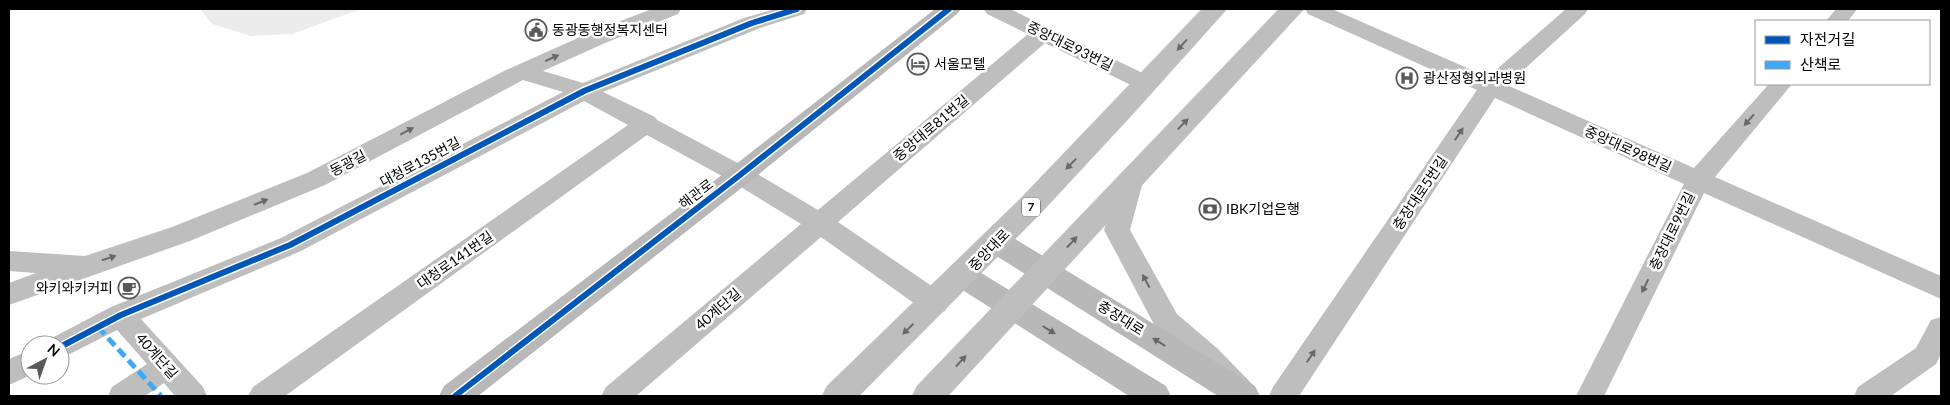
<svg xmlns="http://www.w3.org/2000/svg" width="1950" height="405" viewBox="0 0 1950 405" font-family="Lato,'Noto Sans KR',sans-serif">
	<rect width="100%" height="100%" fill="#fff"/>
	<path fill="#ececec" d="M200,9H361L292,34L251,36L212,24Z"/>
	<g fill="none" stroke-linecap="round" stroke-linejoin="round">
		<g stroke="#dbdbdb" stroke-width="1">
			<path id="primary" d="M1202,9H1227L1132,115L1040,214L859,396H822L827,386L1020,199Z
				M1279,9H1304L948,396H912L917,386Z"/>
		</g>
		<path fill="#bebebe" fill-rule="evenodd" d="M652,9H681L678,14L605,43L543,71L583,83L744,18L775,9H807L804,14L760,28L603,92L655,117L657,120L749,169L818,210L1028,34L987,14L984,9H1010L1155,79L1158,84L1155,89L1147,92L1139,89L1045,43L838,222L945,295L949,303L945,311L935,314L925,311L821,237L636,396H601L606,387L801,224L731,181L647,135L285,396H248L253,387L628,125L584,101L299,252L141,319L203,387L207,396H175L164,383L145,396H108L112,387L147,364L117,330L60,359V345H47L50,339L111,307L281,238L563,92L523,80L325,185L190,241L9,305V283L36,273L9,271V251L85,256L172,227L307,173L504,71L589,33Z
			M1305,9H1332L1488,77L1566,9H1588L1585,14L1507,85L1694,168L1769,84H1792L1715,177L1941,276V299L1704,193L1604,396H1576L1684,184L1495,98L1299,396H1269L1273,387L1477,90L1308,14Z
			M1836,9H1857L1848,21H1826Z
			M1132,169L1141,172L1144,178L1130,230L1177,314L1218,349L1255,387L1259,396H1227L1198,365L1157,330L1104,230L1120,178L1123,172Z
			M1941,317V354L1936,364L1891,396H1854L1858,387L1916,348L1931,320Z
			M30,350L31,375L9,385V359Z"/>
		<path fill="#b8b8b8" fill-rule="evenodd" d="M935,9H961L957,14L749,182L478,396H439L444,386L731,168Z
			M997,231L1007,234L1255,386L1260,396H1218L987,250L983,242L987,234Z
			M963,264L973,268L1166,386L1171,396H1129L953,284L948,276L953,268Z"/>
		<use href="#primary" fill="#bebebe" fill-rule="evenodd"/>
		<path stroke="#3fa9f5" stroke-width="5" stroke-dasharray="10 5" stroke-linecap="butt" d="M98,327L161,396"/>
		<g stroke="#fff" stroke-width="9">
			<path id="cycleway" d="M60,347L121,315L290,245L584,91L752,23L797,9
				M455,396L740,175L949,9"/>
		</g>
		<use href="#cycleway" stroke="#0057b8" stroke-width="6"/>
	</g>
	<defs><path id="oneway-solid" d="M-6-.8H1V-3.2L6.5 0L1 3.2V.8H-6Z" transform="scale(1.25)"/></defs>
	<g fill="#686868">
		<use href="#oneway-solid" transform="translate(1182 45) rotate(132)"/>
		<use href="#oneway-solid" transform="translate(552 58) rotate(-24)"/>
		<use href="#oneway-solid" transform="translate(1749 120) rotate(131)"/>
		<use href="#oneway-solid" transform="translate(1183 124) rotate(-46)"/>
		<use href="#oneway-solid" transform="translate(407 131) rotate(-28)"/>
		<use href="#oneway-solid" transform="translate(1459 134) rotate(-56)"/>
		<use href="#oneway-solid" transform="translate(1071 164) rotate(134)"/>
		<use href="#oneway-solid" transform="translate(261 202) rotate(-22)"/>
		<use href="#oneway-solid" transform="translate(1072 242) rotate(-47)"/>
		<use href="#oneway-solid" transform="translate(109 258) rotate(-18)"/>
		<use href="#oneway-solid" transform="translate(1146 281) rotate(-118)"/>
		<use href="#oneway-solid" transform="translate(1645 286) rotate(116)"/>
		<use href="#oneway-solid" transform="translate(908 329) rotate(136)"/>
		<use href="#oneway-solid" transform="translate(1311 356) rotate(-56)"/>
		<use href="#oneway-solid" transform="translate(961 361) rotate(-47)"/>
	</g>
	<g fill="#656565">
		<use href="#oneway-solid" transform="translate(1049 330) rotate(32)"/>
		<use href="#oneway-solid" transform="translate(1159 342) rotate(-148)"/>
	</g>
	<defs>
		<g id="civic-ring" transform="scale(1.125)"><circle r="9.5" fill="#fff" stroke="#595959" stroke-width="1.5"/><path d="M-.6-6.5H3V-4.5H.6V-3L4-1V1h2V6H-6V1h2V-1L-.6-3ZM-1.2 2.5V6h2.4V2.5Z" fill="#595959"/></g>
		<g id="hotel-ring" transform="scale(1.125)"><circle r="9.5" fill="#fff" stroke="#595959" stroke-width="1.5"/><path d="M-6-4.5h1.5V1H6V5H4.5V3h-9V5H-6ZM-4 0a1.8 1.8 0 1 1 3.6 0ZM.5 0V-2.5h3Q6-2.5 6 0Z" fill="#595959"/></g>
		<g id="hospital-ring" transform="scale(1.125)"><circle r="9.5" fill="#fff" stroke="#595959" stroke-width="1.5"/><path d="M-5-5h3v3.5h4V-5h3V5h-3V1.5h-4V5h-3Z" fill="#595959"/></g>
		<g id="bank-ring" transform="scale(1.125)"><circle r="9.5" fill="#fff" stroke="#595959" stroke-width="1.5"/><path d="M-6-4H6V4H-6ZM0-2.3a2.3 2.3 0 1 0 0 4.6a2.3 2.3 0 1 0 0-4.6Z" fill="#595959"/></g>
		<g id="cafe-ring" transform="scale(1.125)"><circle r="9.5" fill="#fff" stroke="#595959" stroke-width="1.5"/><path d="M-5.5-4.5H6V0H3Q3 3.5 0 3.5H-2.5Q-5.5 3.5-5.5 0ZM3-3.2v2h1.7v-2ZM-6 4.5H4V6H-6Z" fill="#595959"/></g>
	</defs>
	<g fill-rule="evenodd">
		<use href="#civic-ring" x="536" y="30"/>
		<use href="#hotel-ring" x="918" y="64"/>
		<use href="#hospital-ring" x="1407" y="78"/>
		<use href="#bank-ring" x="1210" y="209"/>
		<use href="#cafe-ring" x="129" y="288"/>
	</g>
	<g text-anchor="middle" stroke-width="5" stroke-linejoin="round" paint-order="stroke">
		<rect fill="#fff" stroke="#4c4c4c" stroke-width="1" x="1022" y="197.5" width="18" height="19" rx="4"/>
		<g font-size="12" font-weight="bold" fill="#000">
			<text x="1031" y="211">7</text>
		</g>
		<g font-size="14" fill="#000" stroke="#fff" text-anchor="start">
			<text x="552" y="35">동광동행정복지센터</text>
			<text x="934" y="69">서울모텔</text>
			<text x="1423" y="83">광산정형외과병원</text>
			<text x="1226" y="214">IBK기업은행</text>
			<text x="113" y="293" text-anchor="end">와키와키커피</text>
		</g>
		<g font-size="14" fill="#000" stroke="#fff">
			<text transform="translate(1070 46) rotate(26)" y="5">중앙대로93번길</text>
			<text transform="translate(931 128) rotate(-40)" y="5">중앙대로81번길</text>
			<text transform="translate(1628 149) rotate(24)" y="5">중앙대로98번길</text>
			<text transform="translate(420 162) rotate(-28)" y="5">대청로135번길</text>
			<text transform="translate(348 163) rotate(-28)" y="5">동광길</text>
			<text transform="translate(1420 193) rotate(-56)" y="5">충장대로5번길</text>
			<text transform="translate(696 194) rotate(-38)" y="5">해관로</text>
			<text transform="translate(1672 231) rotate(-64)" y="5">충장대로9번길</text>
			<text transform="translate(989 250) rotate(-46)" y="5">중앙대로</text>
			<text transform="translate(455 260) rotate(-35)" y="5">대청로141번길</text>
			<text transform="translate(718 309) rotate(-41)" y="5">40계단길</text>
			<text transform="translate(1121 318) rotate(32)" y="5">충장대로</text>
			<text transform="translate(157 356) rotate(49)" y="5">40계단길</text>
		</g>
	</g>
	<rect width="1950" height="405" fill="none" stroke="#000000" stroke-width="20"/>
	<rect x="1755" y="20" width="175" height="65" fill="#ffffff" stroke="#999999"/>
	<rect x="1765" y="36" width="25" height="8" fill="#0057b8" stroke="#999999"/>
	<text x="1800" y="45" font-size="15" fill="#000000">자전거길</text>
	<rect x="1765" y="61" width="25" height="8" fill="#3fa9f5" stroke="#999999"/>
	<text x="1800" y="70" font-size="15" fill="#000000">산책로</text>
	<g transform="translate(45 360) rotate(41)"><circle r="24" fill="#ffffff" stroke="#999999"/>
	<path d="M0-4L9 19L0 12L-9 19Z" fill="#595959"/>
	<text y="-8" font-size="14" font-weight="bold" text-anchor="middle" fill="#000000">N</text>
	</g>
</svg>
